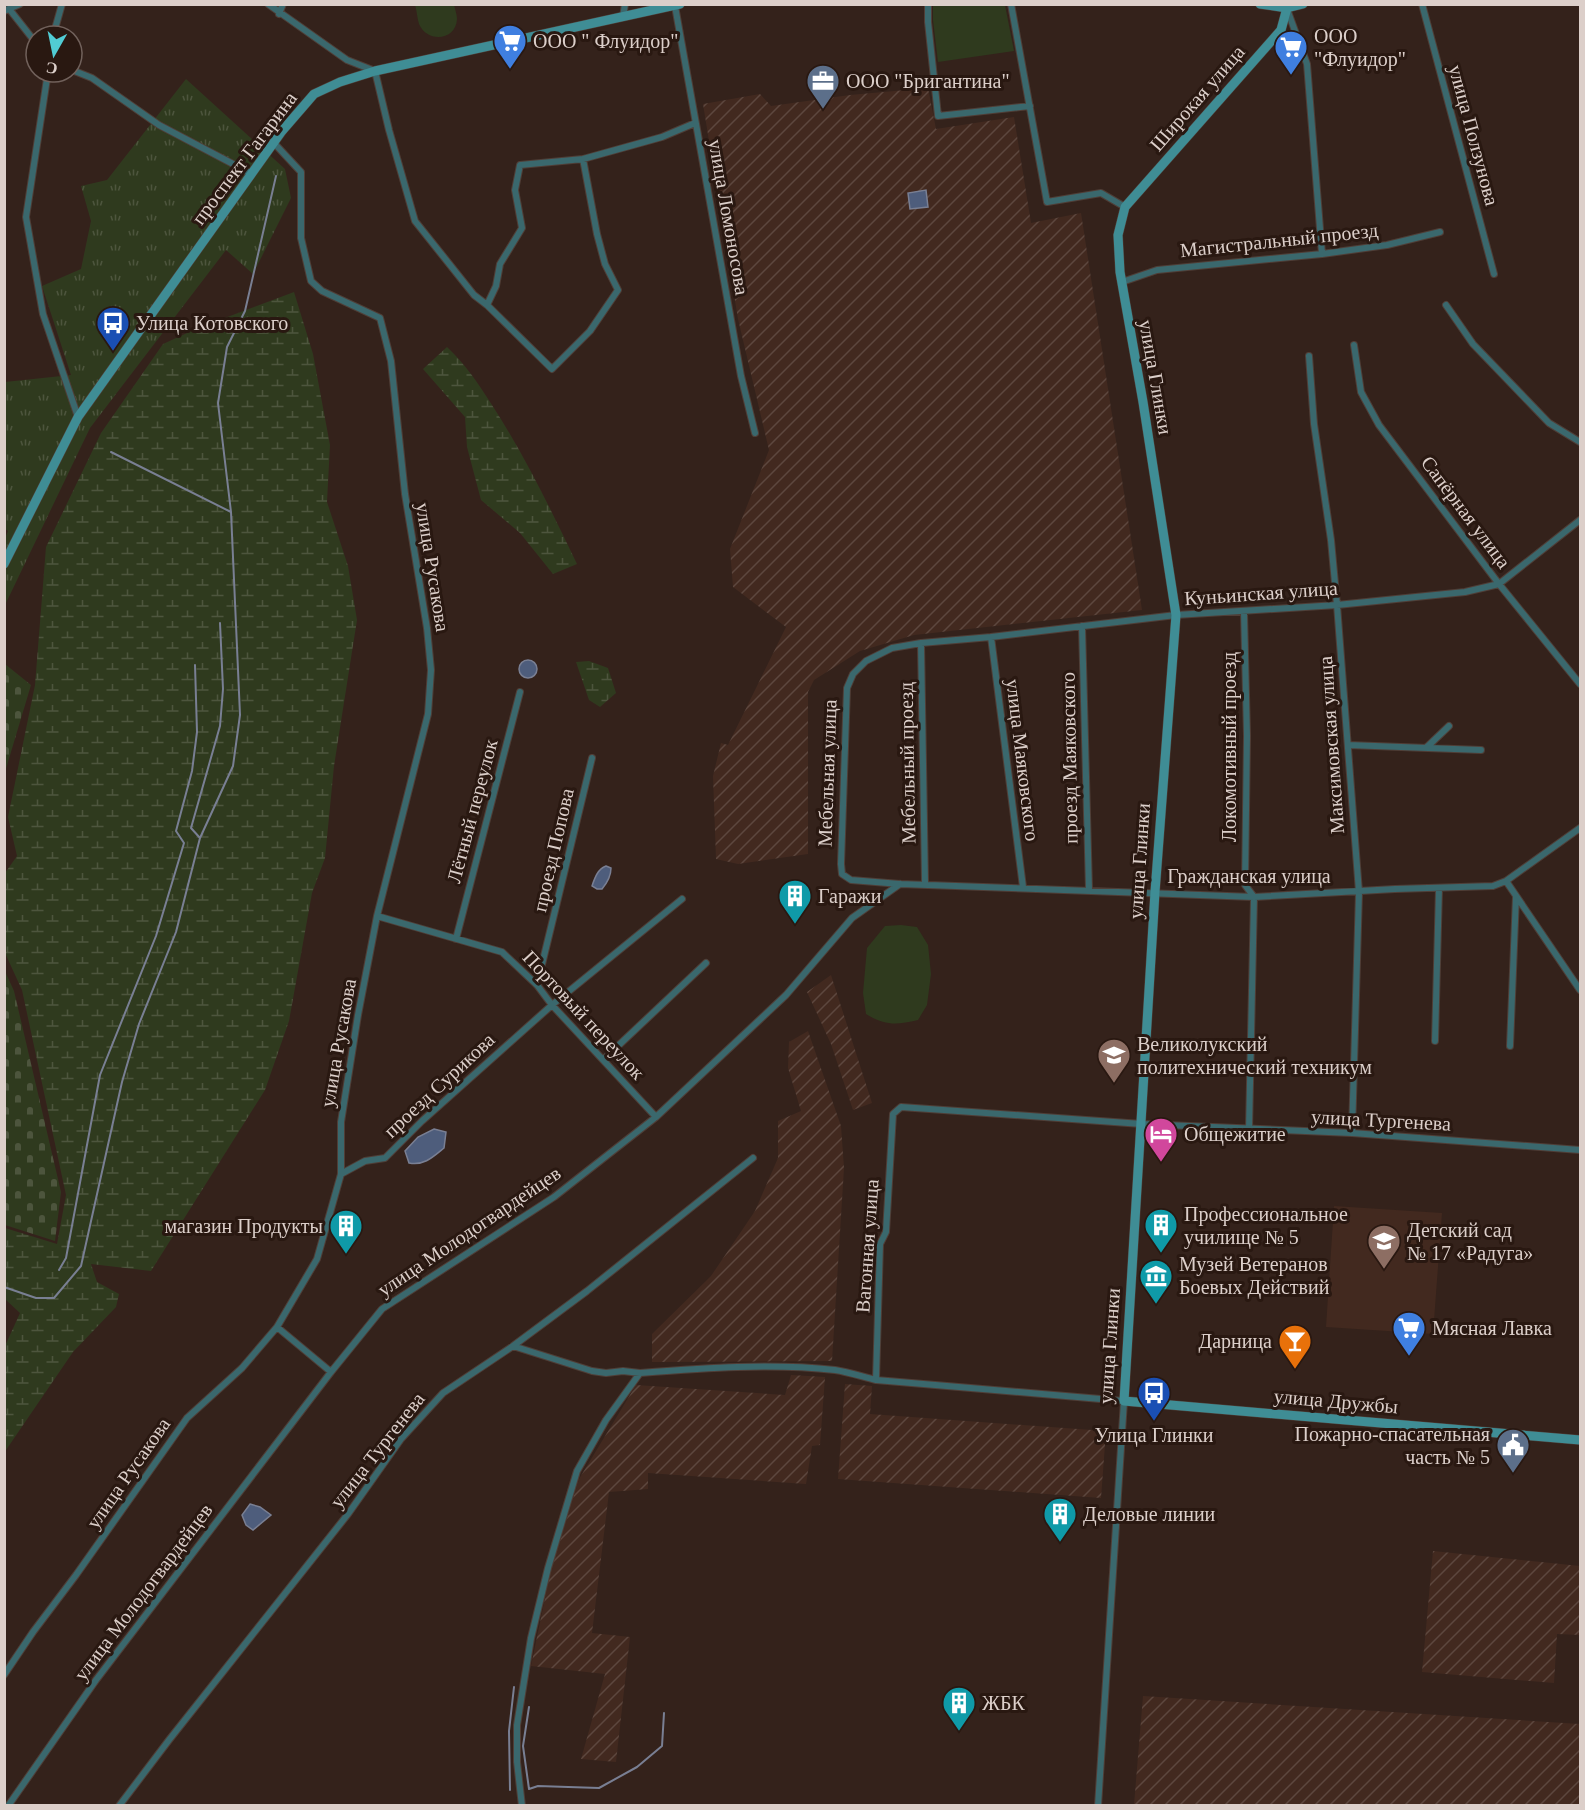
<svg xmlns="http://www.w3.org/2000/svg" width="1585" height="1810" viewBox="0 0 1585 1810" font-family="'Times New Roman',serif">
	<defs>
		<pattern id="industrial-furrows" width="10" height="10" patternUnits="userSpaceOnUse" patternTransform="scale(1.5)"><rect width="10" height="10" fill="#42291f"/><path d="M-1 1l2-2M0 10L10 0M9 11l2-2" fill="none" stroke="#5d473e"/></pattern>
		<pattern id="grass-tufts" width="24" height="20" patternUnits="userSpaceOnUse" patternTransform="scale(1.5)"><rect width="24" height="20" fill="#2f3a1e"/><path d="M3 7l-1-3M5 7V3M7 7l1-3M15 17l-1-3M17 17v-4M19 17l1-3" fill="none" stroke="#4d553d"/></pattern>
		<pattern id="wetland-marsh" width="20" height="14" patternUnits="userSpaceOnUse" patternTransform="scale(1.5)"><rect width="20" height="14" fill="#2f3a1e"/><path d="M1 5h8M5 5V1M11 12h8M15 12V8" fill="none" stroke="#4d553d"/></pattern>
		<pattern id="cemetery-stones" width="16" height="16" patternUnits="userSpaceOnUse" patternTransform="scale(1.5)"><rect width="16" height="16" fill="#2f3a1e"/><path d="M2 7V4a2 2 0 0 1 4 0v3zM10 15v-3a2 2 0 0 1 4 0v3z" fill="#4d553d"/></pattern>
	</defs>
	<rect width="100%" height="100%" fill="#34221b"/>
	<path fill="#42291f" d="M1334,1206L1442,1213L1433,1334L1326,1327Z"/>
	<path fill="url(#industrial-furrows)" d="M928,88L936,129L1014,117L1031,223L1081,213L1142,610L914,635L860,651L814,680L808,692V854L738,864L716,859L713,776L721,743L728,745L786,627L733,587L730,549L769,450L738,319L703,104L760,94L771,106L850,95Z
		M831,975L872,1103L853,1110L831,1044L807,992Z
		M808,1031L841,1126L844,1168L832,1361L652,1362V1334L711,1276L755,1211L778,1158V1121L801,1111L788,1068L789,1042Z
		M791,1375L825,1377L820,1445L812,1446L806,1484L648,1473V1489L609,1492L592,1633L630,1637L616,1762L581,1759L605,1674L531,1666L550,1574L579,1479L636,1385L785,1395Z
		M845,1384L872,1386L870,1414L1106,1431L1101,1498L838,1479Z
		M1433,1551L1580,1566V1635L1557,1634L1554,1683L1422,1672Z
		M1143,1696L1580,1724V1805H1134Z"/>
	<path fill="url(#grass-tufts)" d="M186,79L285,169L291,198L253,274L226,250L90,428L5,605V538L8,531L4,528L5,382L71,375L42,286L81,269L91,221L81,186L107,180Z"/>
	<path fill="url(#wetland-marsh)" d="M294,292L313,354L330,445L327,502L348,566L357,620L334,766L325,858L312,893L289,1021L265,1090L151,1271L91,1264L97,1282L119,1294L116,1307L73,1352L6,1450L5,1457V1346L20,1313L5,1299V1228L57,1244L66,1195L22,990L5,953V873L17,856L8,817L35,685L46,547L101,433L163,344L198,328Z
		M447,347C466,365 478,383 492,405C525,456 551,510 577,564L553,574L520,533L481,500L467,447L465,417L423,369Z
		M589,661L608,668L616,693L600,707L589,700L576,662Z"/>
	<path fill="url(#cemetery-stones)" d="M5,664L31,685L5,772Z
		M4,969L14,991L61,1192L55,1241L5,1225Z"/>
	<path fill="#2f3a1e" d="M415,5H454C455,9 457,15 457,19C456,41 427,43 419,24C417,18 417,11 415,5Z
		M933,5H1005L1014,51L938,62L933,20Z
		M901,925L917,927L928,945L931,974L927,1005L918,1020C896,1025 886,1026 866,1014L863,993L867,948L885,926Z"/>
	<path fill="#4e5d7c" stroke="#797f93" stroke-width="1.5" d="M926,190L928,207L910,209L908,193Z
		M519 669a9 9 0 1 1 18 0a9 9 0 1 1-18 0Z
		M606,866L611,868C611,877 607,883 602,889H597L592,886C595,877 598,869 606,866Z
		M434,1129L446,1132L444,1148C433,1157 424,1166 409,1163L405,1151L418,1137Z
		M250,1504L260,1507L271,1515L253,1530L246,1525L242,1515Z"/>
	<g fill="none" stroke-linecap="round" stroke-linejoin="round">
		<path stroke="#797f93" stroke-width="2" d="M111,452L231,512
			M200,838L191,828L220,726L223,689L220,623
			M59,1270L66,1258L100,1075L156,936L184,843L176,831L192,771L197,732L195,665
			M4,1287L36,1298H54L81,1266L122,1082L139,1024L176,932L200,838L233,766L240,715L231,512L218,403L227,347L245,311L276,176
			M529,1707L523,1746L529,1789L538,1786L599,1788L637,1767L662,1746L664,1713
			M510,1790L509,1731L514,1687"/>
		<g stroke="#4f3e37" stroke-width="8">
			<path id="street" d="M268,4L347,60L375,71L389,130L415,221L474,295L487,305L552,369L590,331L618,290L605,264L597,234L583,159
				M928,4V22L938,116L1030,106
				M1011,4L1047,202L1101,193L1125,207
				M1422,4L1494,274
				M675,6L741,376L755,433
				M1287,9L1307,64L1322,254
				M10,10L36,43
				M4,11L20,4
				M279,14L283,4
				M623,17L625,4
				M53,36L62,4
				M72,70L92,78L159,125L252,174
				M48,72L26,217L43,314L78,417
				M1122,282L1157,270L1322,254L1387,245L1440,232
				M487,305L496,286L500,264L522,228L515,190L520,165L583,159L662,137L695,123
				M1446,305L1473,344L1549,423L1580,442
				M1354,345L1361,392L1379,425L1499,584L1580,684
				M1309,356L1314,424L1331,540L1337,605L1359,892L1352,1133
				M1580,520L1499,584L1465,592L1337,605L1176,615L991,637L921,643L892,648L866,661L853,674L847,688L841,864L842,874L851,880L900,884L1254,897L1395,889L1493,886L1506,881L1580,828
				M1244,612L1247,736L1245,885L1254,897L1249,1130
				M1082,626L1089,890
				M991,637L1023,887
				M921,643L925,883
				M1348,745L1481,750
				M1427,747L1449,726
				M1506,881L1580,990
				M377,916L502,952L537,985L552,1005L656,1117
				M456,939L520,692
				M537,985L592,758
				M1435,1041L1439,888
				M1510,1046L1516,896
				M603,1060L706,963
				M341,1174L365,1161L385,1158L422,1121L552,1005L682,899
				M277,1327L331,1372
				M513,1346L592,1371L606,1373L623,1371L640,1373
				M876,1380L880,1244L886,1232L893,1114L901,1107L1142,1124L1352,1133L1580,1150
				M4,1675L33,1632L76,1575L187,1418L242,1368L277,1327L317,1259L341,1174V1122L358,1015L377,916L428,714L431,670L427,628L405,494L391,361L380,318L322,291L311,281L301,238V172L274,143
				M8,1806L96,1680L331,1372L382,1309L554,1197L656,1117L786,995L852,918L900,884
				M119,1806L169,1740L348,1514L401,1439L443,1393L513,1346L587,1291L753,1158
				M522,1806L517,1762V1725L531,1638L548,1568L577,1471L606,1420L640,1373C705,1368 770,1363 835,1370C849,1372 863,1377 876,1380L1124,1401L1098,1806"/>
		</g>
		<g stroke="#4f3e37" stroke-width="10">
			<path id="secondary" d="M1260,4L1287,8L1303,4
				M1287,8L1281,30L1125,207L1118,235L1120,272L1143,402L1176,615L1155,892L1124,1401L1580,1440
				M4,564L78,417L282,131L314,94L340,82L375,71L680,4"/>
		</g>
		<use href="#street" stroke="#3a686d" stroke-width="6"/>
		<use href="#secondary" stroke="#3f8d95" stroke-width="9"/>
	</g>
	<defs>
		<g id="supermarket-pin" transform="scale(1.725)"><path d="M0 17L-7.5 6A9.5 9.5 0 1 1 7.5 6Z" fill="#3f7fe0" stroke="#291811"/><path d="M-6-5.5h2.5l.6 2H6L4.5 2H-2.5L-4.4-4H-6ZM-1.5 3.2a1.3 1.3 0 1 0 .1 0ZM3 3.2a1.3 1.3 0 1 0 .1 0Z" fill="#fff"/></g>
		<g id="office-pin" transform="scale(1.725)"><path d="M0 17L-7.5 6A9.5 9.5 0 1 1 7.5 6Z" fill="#5c6f8a" stroke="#291811"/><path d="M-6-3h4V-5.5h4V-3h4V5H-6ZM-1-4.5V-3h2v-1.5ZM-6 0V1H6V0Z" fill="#fff"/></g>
		<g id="bus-pin" transform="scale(1.725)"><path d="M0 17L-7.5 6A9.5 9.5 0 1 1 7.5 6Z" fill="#1a4fb4" stroke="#291811"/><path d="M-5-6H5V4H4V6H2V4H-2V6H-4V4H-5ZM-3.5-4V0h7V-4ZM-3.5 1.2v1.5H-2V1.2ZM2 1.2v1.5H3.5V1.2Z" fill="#fff"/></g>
		<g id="building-pin" transform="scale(1.725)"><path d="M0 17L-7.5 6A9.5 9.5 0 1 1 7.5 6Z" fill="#0f9aa8" stroke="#291811"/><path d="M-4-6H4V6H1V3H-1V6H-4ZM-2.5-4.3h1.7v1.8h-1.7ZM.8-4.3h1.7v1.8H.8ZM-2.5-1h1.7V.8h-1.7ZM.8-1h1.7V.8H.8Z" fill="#fff"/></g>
		<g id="university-pin" transform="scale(1.725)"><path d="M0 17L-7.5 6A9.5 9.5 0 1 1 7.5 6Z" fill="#8d6e63" stroke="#291811"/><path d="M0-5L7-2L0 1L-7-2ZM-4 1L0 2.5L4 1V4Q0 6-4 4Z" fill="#fff"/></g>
		<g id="hotel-pin" transform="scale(1.725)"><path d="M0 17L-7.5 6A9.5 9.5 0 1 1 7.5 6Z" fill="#d1479c" stroke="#291811"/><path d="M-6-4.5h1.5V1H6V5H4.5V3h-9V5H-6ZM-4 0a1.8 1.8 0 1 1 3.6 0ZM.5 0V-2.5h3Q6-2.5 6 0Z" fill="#fff"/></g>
		<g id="school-pin" transform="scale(1.725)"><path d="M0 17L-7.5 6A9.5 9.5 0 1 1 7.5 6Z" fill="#8d6e63" stroke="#291811"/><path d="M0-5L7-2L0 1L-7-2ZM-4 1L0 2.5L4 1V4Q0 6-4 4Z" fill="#fff"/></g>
		<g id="museum-pin" transform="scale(1.725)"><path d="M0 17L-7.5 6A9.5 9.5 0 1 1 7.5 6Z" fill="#0f9aa8" stroke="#291811"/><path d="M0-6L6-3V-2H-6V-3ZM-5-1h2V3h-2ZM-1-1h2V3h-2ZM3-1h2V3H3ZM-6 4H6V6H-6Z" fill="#fff"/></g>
		<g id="bar-pin" transform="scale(1.725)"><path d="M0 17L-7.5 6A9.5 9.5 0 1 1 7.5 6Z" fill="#e8710a" stroke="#291811"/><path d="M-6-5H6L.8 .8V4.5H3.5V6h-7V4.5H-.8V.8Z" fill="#fff"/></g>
		<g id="civic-pin" transform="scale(1.725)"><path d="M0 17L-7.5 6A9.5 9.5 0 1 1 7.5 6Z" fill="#5c6f8a" stroke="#291811"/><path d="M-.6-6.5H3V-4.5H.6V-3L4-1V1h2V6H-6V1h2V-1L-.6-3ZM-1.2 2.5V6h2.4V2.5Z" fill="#fff"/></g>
	</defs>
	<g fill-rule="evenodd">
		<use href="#supermarket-pin" x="510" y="41"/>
		<use href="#supermarket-pin" x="1291" y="47"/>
		<use href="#office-pin" x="823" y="81"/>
		<use href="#bus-pin" x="113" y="323"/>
		<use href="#building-pin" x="795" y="896"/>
		<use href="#university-pin" x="1114" y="1055"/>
		<use href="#hotel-pin" x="1161" y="1134"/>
		<use href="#building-pin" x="1161" y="1225"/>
		<use href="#building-pin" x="346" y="1226"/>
		<use href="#school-pin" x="1384" y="1241"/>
		<use href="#museum-pin" x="1156" y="1276"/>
		<use href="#supermarket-pin" x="1409" y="1328"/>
		<use href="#bar-pin" x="1295" y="1341"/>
		<use href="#bus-pin" x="1154" y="1393"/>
		<use href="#civic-pin" x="1513" y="1445"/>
		<use href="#building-pin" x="1060" y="1514"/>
		<use href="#building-pin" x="959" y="1703"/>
	</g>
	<g text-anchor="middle" stroke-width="6" stroke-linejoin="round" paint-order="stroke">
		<g font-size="20" fill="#dccfca" stroke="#291811" text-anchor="start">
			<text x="1314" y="43">ООО<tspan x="1314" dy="23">"Флуидор"</tspan></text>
			<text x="533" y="48">ООО " Флуидор"</text>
			<text x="846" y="88">ООО "Бригантина"</text>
			<text x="136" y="330">Улица Котовского</text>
			<text x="818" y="903">Гаражи</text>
			<text x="1137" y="1051">Великолукский<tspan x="1137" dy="23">политехнический техникум</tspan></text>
			<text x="1184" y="1141">Общежитие</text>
			<text x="1184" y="1221">Профессиональное<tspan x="1184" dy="23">училище № 5</tspan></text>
			<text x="323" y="1233" text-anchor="end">магазин Продукты</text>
			<text x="1407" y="1237">Детский сад<tspan x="1407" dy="23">№ 17 «Радуга»</tspan></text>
			<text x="1179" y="1271">Музей Ветеранов<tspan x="1179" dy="23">Боевых Действий</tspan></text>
			<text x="1432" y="1335">Мясная Лавка</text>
			<text x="1272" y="1348" text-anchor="end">Дарница</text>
			<text x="1490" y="1441" text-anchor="end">Пожарно-спасательная<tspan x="1490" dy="23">часть № 5</tspan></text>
			<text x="1154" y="1442" text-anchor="middle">Улица Глинки</text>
			<text x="1083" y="1521">Деловые линии</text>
			<text x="982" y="1710">ЖБК</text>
		</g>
		<g font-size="20" fill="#dccfca" stroke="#291811">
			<text transform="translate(1197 98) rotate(-49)" y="7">Широкая улица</text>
			<text transform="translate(1474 135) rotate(75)" y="7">улица Ползунова</text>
			<text transform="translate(244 158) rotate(-53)" y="7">проспект Гагарина</text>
			<text transform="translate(729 217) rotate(80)" y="7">улица Ломоносова</text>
			<text transform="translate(1279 240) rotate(-6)" y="7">Магистральный проезд</text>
			<text transform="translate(1156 377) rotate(80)" y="7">улица Глинки</text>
			<text transform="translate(1466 512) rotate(53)" y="7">Сапёрная улица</text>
			<text transform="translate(433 567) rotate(81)" y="7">улица Русакова</text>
			<text transform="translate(1261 593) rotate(-4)" y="7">Куньинская улица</text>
			<text transform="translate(1331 745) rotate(-94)" y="7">Максимовская улица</text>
			<text transform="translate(1229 747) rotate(-90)" y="7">Локомотивный проезд</text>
			<text transform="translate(1069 758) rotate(-91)" y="7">проезд Маяковского</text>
			<text transform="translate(1023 760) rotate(83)" y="7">улица Маяковского</text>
			<text transform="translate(907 763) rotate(-91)" y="7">Мебельный проезд</text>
			<text transform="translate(827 773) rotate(-88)" y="7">Мебельная улица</text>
			<text transform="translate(472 811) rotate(-75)" y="7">Лётный переулок</text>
			<text transform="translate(553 850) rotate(-77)" y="7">проезд Попова</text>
			<text transform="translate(1139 861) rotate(-86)" y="7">улица Глинки</text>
			<text x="1249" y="883">Гражданская улица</text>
			<text transform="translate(584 1015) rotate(47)" y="7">Портовый переулок</text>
			<text transform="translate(338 1043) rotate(-80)" y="7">улица Русакова</text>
			<text transform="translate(439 1085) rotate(-43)" y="7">проезд Сурикова</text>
			<text transform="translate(1381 1120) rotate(3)" y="7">улица Тургенева</text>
			<text transform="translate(469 1231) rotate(-34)" y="7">улица Молодогвардейцев</text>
			<text transform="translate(867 1246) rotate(-86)" y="7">Вагонная улица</text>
			<text transform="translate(1109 1346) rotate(-86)" y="7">улица Глинки</text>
			<text transform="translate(1336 1401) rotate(5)" y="7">улица Дружбы</text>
			<text transform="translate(377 1450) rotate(-52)" y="7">улица Тургенева</text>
			<text transform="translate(128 1473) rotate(-55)" y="7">улица Русакова</text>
			<text transform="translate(143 1592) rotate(-53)" y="7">улица Молодогвардейцев</text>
		</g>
	</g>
	<rect width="1585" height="1810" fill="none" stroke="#dccfca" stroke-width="12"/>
	<g transform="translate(54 54) rotate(189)"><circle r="28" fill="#291811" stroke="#71615b" stroke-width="1.5"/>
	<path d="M0-4.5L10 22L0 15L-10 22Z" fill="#51ccd4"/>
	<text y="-9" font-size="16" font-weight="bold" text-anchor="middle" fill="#dccfca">С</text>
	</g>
</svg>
